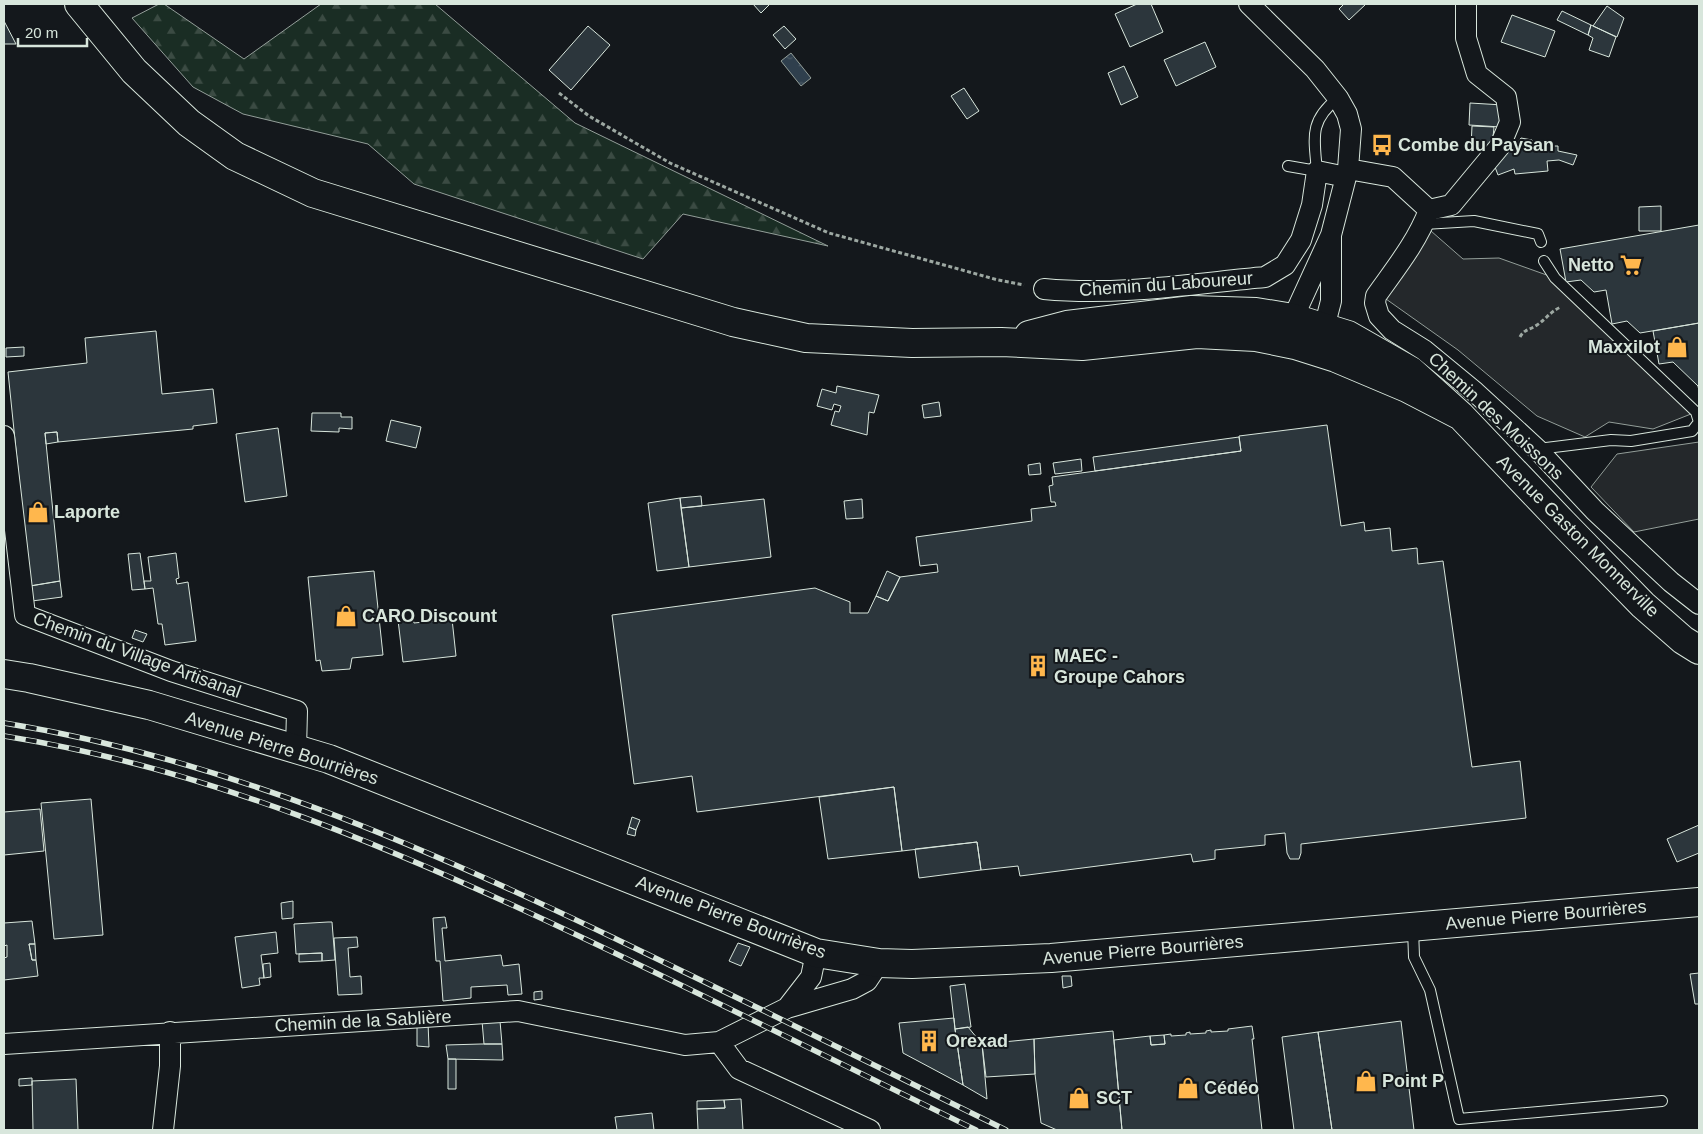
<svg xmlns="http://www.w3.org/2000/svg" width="1703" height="1134" viewBox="0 0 1703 1134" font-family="Helvetica,sans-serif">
	<defs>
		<pattern id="forest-firs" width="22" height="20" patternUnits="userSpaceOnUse" patternTransform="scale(1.25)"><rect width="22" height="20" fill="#1a2d24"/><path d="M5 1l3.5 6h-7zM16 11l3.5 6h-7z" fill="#3b4b43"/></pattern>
		<pattern id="water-ripples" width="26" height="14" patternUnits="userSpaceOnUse" patternTransform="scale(1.25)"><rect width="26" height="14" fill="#2f3f4d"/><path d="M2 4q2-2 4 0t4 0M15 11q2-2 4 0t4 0" fill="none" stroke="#4c5b66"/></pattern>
	</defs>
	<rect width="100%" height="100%" fill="#14181c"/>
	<path fill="url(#forest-firs)" stroke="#939e99" d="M159,4H164L244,59L321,4H435L575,123L828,246L683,214L643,259L414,184L368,144L243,114L193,87L132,18Z"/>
	<path fill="#24282b" stroke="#939e99" d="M1431,231L1463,259L1499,258L1555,278L1696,412L1653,429L1609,422L1585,437L1537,416L1458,350L1386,299Z
		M1699,442V519L1634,532L1591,487L1617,454Z"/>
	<path fill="url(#water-ripples)" stroke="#939e99" d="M791,53L811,78L801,86L781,61Z"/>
	<path fill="#2c363c" stroke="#d8e6dc" d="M753,4H770L761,13Z
		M1137,4H1151L1163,32L1130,47L1115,14Z
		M1344,4H1366L1349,20L1339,9Z
		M1607,6L1624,18L1617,37L1593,26Z
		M1562,11L1591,25L1588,35L1557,20Z
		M1512,15L1555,31L1545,57L1501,42Z
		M4,21L16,44H4Z
		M1591,25L1616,37L1609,57L1589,50L1593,38L1588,35Z
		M588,26L610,45L571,90L549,70Z
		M784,26L796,39L785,49L773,35Z
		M1205,42L1216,67L1176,86L1164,60Z
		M1124,66L1138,97L1121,105L1108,73Z
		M964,88L979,111L967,119L951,96Z
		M1470,103L1503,105L1501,127L1469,125Z
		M1472,126L1494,127L1492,148L1471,147Z
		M1521,138L1532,140V146H1558V151L1577,155L1573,165L1559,160L1547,161L1548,171L1515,174L1514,169L1498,175L1495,167L1512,147L1520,146L1519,141Z
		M1661,206V231H1639V207Z
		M1699,225V323L1640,333L1627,321L1612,324L1606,290L1594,292L1581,280L1566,282L1560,249Z
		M1699,323V391L1698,386L1673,362L1659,364L1653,331Z
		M156,331L162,394L213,389L217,423L193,426V429L58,442L57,432L45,433L60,581L30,586L8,372L87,363L85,338Z
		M24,347V356L6,357V348Z
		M837,386L879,395L874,413L869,412L867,435L831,425L835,411L839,412L841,406L834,404L832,410L817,406L822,389L836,393Z
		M939,402L941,416L924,418L922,405Z
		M312,413H341V417H352V429L339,428V432L311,431Z
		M391,420L421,427L416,448L386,441Z
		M1327,425L1341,526L1364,522L1365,531L1390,528L1392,551L1417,548L1418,564L1443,561L1472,767L1520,761L1526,818L1301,844V853L1299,859H1290L1287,853L1285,833L1265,835V845L1215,850V859L1193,862L1191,854L1020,876L1018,866L981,870L977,842L902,851L894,787L697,812L692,776L634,784L612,615L815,588L850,602V613H868L876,596L888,601L900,577L938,572L937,564L920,566L916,537L1032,521L1031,509L1056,506L1055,502H1051L1049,486L1053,485L1052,477L1241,451L1239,436Z
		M278,428L287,496L245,502L236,434Z
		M57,432L58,442L46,444L45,433Z
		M1239,437L1241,451L1095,471L1093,457Z
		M1081,459L1082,471L1055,474L1053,463Z
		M1040,463L1041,474L1029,475L1028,465Z
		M701,496L702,506L681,508L680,498Z
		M680,498L689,567L657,571L648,503Z
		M764,499L771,557L689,567L681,508Z
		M862,499L863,518L846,519L844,501Z
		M140,553L145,589L132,590L128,554Z
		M176,553L179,578L176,579L177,584L188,582L196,641L165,645L162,624H158L153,588L145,589L144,581H151L148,557Z
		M374,571L383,655L352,658L350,669L322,671L320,660L316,661L308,577Z
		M887,571L900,577L888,601L876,596Z
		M60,581L62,597L32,601L30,586Z
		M413,619L414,623L452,619L456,656L403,662L398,620Z
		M135,630L147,634L143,642L132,638Z
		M894,787L902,851L828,859L819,797Z
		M91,799L103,935L54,939L41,803Z
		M40,809L44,851L4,855V812Z
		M632,817L640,820L636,830L629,827Z
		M1699,825V853L1677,862L1667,839Z
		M629,827L636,830L635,836L627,834Z
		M977,842L981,870L919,878L915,849Z
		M293,901V918L282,919L281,903Z
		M445,917L447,928H442L445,961L501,955L503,966L519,964L522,994L508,995L507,985L471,987V998L443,1001L440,961H436L433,918Z
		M32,921L35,944H29L32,960H36L38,976L4,980V958L7,957V945L4,946V923Z
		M328,922H332L335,960L322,961V953L296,954L294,924Z
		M276,932L278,953L261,955L264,978H259L260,985L242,988L235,937Z
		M357,937L358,947L348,948L350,977L361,976L362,994L338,995L334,938Z
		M738,943L750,947L741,966L729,961Z
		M29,944H35L36,960H32Z
		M322,953V961L299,962V954Z
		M270,963L271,977L264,978L263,964Z
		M1699,973V1004H1695L1690,974Z
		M1062,976H1071L1072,986L1063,988Z
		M965,984L971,1027L955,1029L950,986Z
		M542,991V999L534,1000V992Z
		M954,1018L955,1029L963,1085L903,1053L899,1023Z
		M482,1021H500L502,1044H484Z
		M1401,1021L1414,1130H1332L1318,1032Z
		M417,1023H428L429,1047L417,1046Z
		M1252,1026L1254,1039H1252L1262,1130H1122L1114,1040L1150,1036L1151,1045L1165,1044L1164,1035L1171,1034V1036L1186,1035V1033L1190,1032V1034L1206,1033V1031L1211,1030V1032L1228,1031V1029Z
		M968,1027L982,1044L987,1099L963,1085L955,1029Z
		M1113,1031L1122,1130H1057L1041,1123L1035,1074L1034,1039Z
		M1318,1032L1332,1130H1294L1282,1037Z
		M1164,1035L1165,1044L1151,1045L1150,1036Z
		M1034,1039L1035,1074L986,1077L982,1044Z
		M481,1044H502L503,1060L448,1059L446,1045Z
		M448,1059H456V1089H448Z
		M32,1078V1085L19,1086V1079Z
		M76,1079L78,1130H33L32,1081Z
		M740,1099H741L743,1130H698L697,1109L725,1108L724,1100Z
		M724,1100L725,1108L697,1109V1101Z
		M652,1113L654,1130H617L615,1117Z"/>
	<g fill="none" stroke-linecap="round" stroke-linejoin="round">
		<g stroke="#d8e6dc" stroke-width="12">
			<path id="lane" d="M1288,166L1317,171C1314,137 1309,121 1338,98
				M1424,224L1474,221L1538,234L1541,242
				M1538,449L1611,440L1631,441L1692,431L1699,422L1696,412L1555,278L1544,261
				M1413,928L1414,957L1430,990L1459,1119L1662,1101"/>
		</g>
		<g stroke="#d8e6dc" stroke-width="22">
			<path id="street" d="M1249,4L1315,69L1338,98L1347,114L1351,129L1348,169L1331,235L1293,318L1294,330
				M1348,169L1393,177L1429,210
				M1429,210C1417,242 1395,269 1376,296L1375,303L1379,316L1392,330L1424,350L1475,392L1537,449L1595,511L1671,582L1699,604
				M1429,210L1451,205L1500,146L1510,122L1506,97L1477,74L1466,38V4
				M1044,289C1118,296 1191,284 1265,277L1285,265L1301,240L1312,205L1317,171L1346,177
				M1314,334L1324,328L1331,301V235
				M4,436L25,615L171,671L297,711L296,749
				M787,1008L811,977L816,953
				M719,1042L739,1069L870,1130
				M4,1044L518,1011L685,1045L719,1042L787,1008L852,989L867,981L879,963
				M163,1130L170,1066V1032"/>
		</g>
		<g stroke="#d8e6dc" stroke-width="30">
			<path id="primary" d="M79,4L134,71L189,123L235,156L313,193L733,322L806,338L912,343L1001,342L1082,346L1197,334L1256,337L1295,345L1336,358L1407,388L1461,416
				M1029,335L1067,325L1192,310L1256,312L1293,318L1348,335L1411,371L1461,416L1563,523L1643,605L1683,640L1699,650
				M4,674L29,678L149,705L329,759L816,953L879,963L912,964L1051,958L1699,902"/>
		</g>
		<path stroke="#9da8a2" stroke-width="3" stroke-dasharray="4 2.5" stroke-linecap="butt" d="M559,93L589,116L670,163L829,233L998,280L1024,285
			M1520,337C1524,329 1530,330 1537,325C1546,319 1551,311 1561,307"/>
		<use href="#lane" stroke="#14181c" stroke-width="10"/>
		<use href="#street" stroke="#14181c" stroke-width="20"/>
		<use href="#primary" stroke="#14181c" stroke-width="28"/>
		<g stroke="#d8e6dc" stroke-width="5.5">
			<path id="rail" d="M4,723C220,758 418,844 614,938C745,1001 876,1066 1006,1130
				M4,736C207,768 397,850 581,937C714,1000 845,1066 976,1130"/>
		</g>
		<use href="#rail" stroke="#14181c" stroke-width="4" stroke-dasharray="11" stroke-linecap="butt"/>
	</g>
	<defs>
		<g id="bus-bare" transform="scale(1.725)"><path d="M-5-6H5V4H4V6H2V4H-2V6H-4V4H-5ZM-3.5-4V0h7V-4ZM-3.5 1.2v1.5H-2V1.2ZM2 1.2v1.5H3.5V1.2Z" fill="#ffb74d" stroke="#14181c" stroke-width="2.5" paint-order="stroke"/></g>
		<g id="supermarket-bare" transform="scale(1.725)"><path d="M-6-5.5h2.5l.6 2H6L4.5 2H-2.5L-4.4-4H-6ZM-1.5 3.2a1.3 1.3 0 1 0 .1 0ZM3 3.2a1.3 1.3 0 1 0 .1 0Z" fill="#ffb74d" stroke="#14181c" stroke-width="2.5" paint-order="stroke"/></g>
		<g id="shop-bare" transform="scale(1.725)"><path d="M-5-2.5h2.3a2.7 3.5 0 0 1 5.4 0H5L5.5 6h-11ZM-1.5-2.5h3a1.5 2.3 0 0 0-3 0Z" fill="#ffb74d" stroke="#14181c" stroke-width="2.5" paint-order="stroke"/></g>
		<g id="building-bare" transform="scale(1.725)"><path d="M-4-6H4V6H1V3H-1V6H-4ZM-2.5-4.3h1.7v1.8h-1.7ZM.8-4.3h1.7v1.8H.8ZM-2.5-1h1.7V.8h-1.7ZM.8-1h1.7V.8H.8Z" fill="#ffb74d" stroke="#14181c" stroke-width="2.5" paint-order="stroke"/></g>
	</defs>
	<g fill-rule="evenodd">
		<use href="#bus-bare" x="1382" y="145"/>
		<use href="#supermarket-bare" x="1631" y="265"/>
		<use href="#shop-bare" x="1677" y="347"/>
		<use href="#shop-bare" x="38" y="512"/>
		<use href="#shop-bare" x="346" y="616"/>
		<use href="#building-bare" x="1038" y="666"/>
		<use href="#building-bare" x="929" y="1041"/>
		<use href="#shop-bare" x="1366" y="1081"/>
		<use href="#shop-bare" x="1188" y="1088"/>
		<use href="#shop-bare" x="1079" y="1098"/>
	</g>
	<g text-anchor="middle" stroke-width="4" stroke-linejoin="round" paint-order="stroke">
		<g font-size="18" font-weight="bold" fill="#d8e6dc" stroke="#14181c" text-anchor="start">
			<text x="1398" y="151">Combe du Paysan</text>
			<text x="1614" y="271" text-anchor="end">Netto</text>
			<text x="1660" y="353" text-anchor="end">Maxxilot</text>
			<text x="54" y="518">Laporte</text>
			<text x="362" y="622">CARO Discount</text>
			<text x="1054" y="662">MAEC -<tspan x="1054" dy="21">Groupe Cahors</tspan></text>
			<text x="946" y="1047">Orexad</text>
			<text x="1382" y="1087">Point P</text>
			<text x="1204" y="1094">Cédéo</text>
			<text x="1096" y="1104">SCT</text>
		</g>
		<g font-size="18" fill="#d8e6dc" stroke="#14181c">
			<text transform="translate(1166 284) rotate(-4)" y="6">Chemin du Laboureur</text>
			<text transform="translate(1496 416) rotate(43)" y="6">Chemin des Moissons</text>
			<text transform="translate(1578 536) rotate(45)" y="6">Avenue Gaston Monnerville</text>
			<text transform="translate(137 655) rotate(20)" y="6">Chemin du Village Artisanal</text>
			<text transform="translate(282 748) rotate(18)" y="6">Avenue Pierre Bourrières</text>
			<text transform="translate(1546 915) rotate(-5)" y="6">Avenue Pierre Bourrières</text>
			<text transform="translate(731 917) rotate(21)" y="6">Avenue Pierre Bourrières</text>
			<text transform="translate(1143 950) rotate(-5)" y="6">Avenue Pierre Bourrières</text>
			<text transform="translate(363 1021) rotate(-3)" y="6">Chemin de la Sablière</text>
		</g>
	</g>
	<rect width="1703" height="1134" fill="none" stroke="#d8e6dc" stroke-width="10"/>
	<path d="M18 38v8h69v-8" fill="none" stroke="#d8e6dc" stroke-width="2.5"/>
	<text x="25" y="38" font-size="15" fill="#d8e6dc" stroke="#14181c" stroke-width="4" paint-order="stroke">20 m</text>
</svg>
